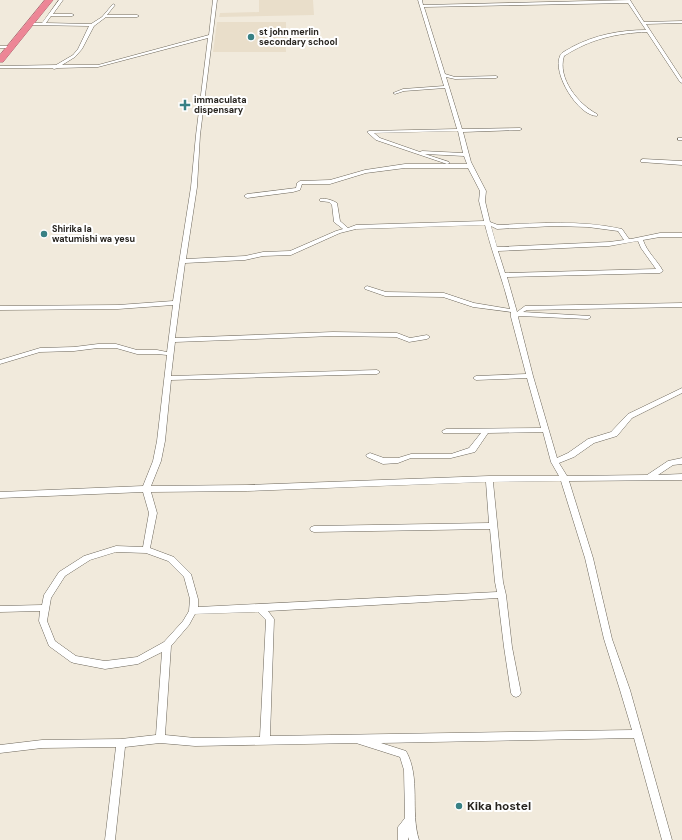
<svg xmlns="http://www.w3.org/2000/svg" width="682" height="840" viewBox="0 0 682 840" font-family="'DM Sans',sans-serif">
	<rect width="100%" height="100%" fill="#f1eadc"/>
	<path fill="#e9deca" d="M259,0H313L314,15L219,17L220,13L259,12Z
		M217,22H286V52H213Z"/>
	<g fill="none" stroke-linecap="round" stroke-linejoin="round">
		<g stroke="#6c665a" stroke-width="1">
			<path id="street" d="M59,0H63L53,14H72L74,15L72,16H51L46,23L91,24L102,17L113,4L115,5L107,15H137L139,16L137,17H106L94,26L82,49L75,57L62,65H98L209,35L213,0H217L200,135L197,187L186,259L245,256L263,252L290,251L336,231L343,229L334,222L332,205L329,202L320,201V199C326,198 332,200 337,203L340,221L348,228L356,225L484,221L479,201L480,191L468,168H405L366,173L330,184H302L300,190L293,192L247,198L244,196L247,194L296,188L297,183L300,181L330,180L365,170L405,164H447L376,140L367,132L369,131L457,129L445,88L404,91L395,94L393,93L403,89L444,86L418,0H422L423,5L630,0L644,22L682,21V23L646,24L682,79V83L680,82L647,32C617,33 590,39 564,56C557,78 578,104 597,114V116C578,116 552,73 560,56C561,52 568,50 572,47C595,35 620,30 646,30L628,3L424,7L445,74L455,77L496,76L498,77L496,78L455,79L446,77L462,129L520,128L522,129L520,130L463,132L471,162L486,191L485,201L490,222L498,225C540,223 581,220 622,229L629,239H631L660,233H682V237H660L643,240C647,252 657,260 663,271L660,273L507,277L517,312L525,306L682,303V307L527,310L523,312L590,316L591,317L588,319L519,316L518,317L533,376L557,458L568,453L588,439L611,432L628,414L682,388V393L632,418L617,436L594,443L574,457L559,463L567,476L647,475L668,461L682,458V464L673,465L658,475L682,474V480L569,481L593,558L612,639L630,690L672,840H662L634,738L381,743L406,751C421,778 410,811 419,840H409L408,837V840H398V827L405,818L404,770L400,757L356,743L195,746L160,743L125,747L115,840H105L116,747L42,748L0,753V745L42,740L121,739L156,735L162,652L138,664L105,669L74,663L71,662L49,646L39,621L40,611L0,612V606L42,605L44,595L59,572L84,556L116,546L143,547L149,513L143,492L0,498V492L143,486L153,461L157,441L167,355L157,354H137L116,348H98L74,351L40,352L0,364V360L40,348L74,347L98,344H116L137,350H157L167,352L173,305L118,309L0,310V306L118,305L173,301L191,187L196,135L208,38L98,67L58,68L54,69L52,68H0V66L56,65L73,55L78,49L89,26L29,25L27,24L29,23H42ZM458,131L463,153L422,151L420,152L380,138L374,133ZM425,154L464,156L467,164H447L450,163L449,162ZM485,225C492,253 503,280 510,309L474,303L444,293L386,292L367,286L364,288L365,289L385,296L443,297L473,307L511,312V317L526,374L476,376L473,378L476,380L527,378L541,428L446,429L442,431L443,433H481L469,448L451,454H411L398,458H384L370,453L366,455L367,457L383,464L398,463L411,458H451L475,452L488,433L543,432L551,462L559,476H489L247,485L151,486L161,461L165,441L171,380L377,374L380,372L377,370L171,376L175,342L333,336L396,337L409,342L427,339L430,337L427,335L410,338L397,333L333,332L175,338L185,263L245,260L263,256L291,255L340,233L356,229ZM491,226L497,229L554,226L588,227L618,231L624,240L609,242L497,247ZM638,241L641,248L656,269L505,273L498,251L609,246ZM561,481L585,558L604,639L620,690L632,730L270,736L274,619L268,611L498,598L504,647L511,693L513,696L516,697L519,696L521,693L512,647L506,595L503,582L493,482ZM486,482L489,523L314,526L311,527L310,529L311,531L314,532L490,529L495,582L497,592L198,607V599L191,574L174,557L150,548L157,513L151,492L247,491ZM116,552L146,553L168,561L184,577L190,599L189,611L183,621L164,642L137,657L105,661L76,656L55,641L47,621L51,598L65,576L90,560ZM258,612L266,620L260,737L195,738L165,735L171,646L189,625L195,614Z
				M0,46H11L13,47L11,48H0Z
				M678,138H682V140H678Z
				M643,159L682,161V165L641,162V160Z"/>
		</g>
		<g stroke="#a8646d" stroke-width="1">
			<path id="highway" d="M45,0H53L3,62H0V55Z"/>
		</g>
		<use href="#street" fill="#fff" fill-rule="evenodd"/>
		<use href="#highway" fill="#ed8696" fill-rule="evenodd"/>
	</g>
	<g fill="#388184" stroke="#fff" stroke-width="1.5">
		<circle cx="251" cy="37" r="4"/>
		<path d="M183 99h4v4h4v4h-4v4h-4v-4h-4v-4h4z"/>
		<circle cx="44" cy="234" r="4"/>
		<circle cx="459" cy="806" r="4"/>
	</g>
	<g text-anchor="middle" stroke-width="4" stroke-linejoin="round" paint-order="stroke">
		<g font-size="9" font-weight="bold" fill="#292621" stroke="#fff" text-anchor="start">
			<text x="259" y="35">st john merlin<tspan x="259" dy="10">secondary school</tspan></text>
			<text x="194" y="103">immaculata<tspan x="194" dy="10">dispensary</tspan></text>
			<text x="52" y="232">Shirika la<tspan x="52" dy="10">watumishi wa yesu</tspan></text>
		</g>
		<g font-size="12" font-weight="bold" fill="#292621" stroke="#fff" text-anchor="start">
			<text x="467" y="810">Kika hostel</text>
		</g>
	</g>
</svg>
